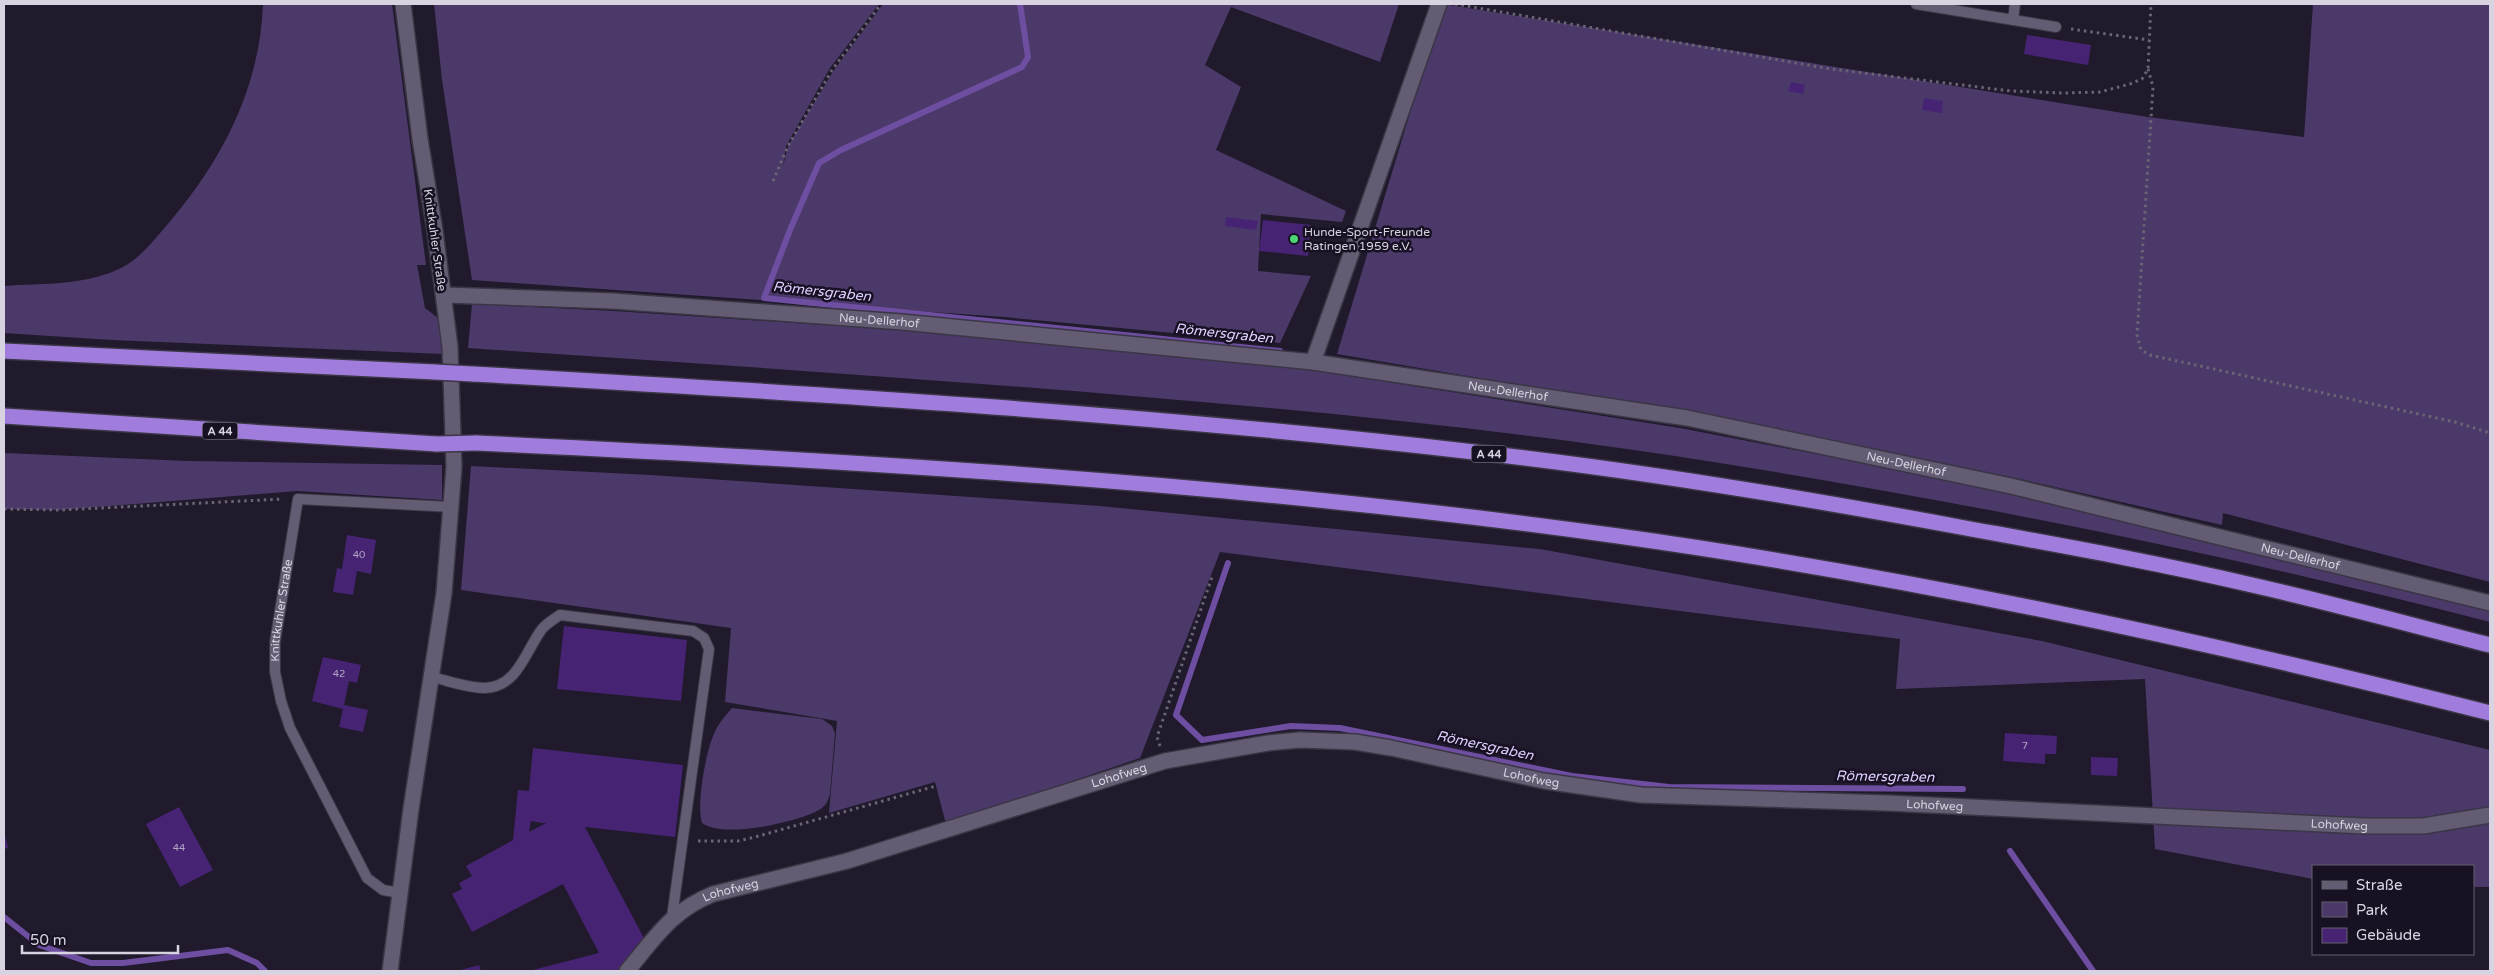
<svg xmlns="http://www.w3.org/2000/svg" width="2494" height="975" viewBox="0 0 2494 975" font-family="'Varela Round',sans-serif">
	<rect width="100%" height="100%" fill="#201a2c"/>
	<path fill="#4b3969" d="M263,4H392L426,265H417L425,308L438,318L443,354L112,340L4,333V286C44,283 86,286 123,267C140,258 154,240 167,225C221,162 260,89 263,4Z
		M434,4H879L830,68L786,146L783,166L788,146L834,70L883,4H1399L1380,62L1231,7L1205,65L1241,87L1216,150L1346,211L1342,222L1261,214L1258,271L1311,276L1280,343L1004,317L472,280L442,80Z
		M1443,4L2148,117L2304,137L2313,4H2490V582L2223,513L2222,525L2011,477L1691,414L1337,354Z
		M472,304L614,311L901,330L1311,370L1680,428L1983,486L2490,611V622C2222,553 1949,498 1675,456C1499,429 1321,412 1144,397C919,378 693,363 468,348Z
		M4,453L188,461L442,465V500L297,491L60,510L4,509Z
		M471,466L651,475L1100,506L1540,549L2042,641L2490,750V887H2473V866H2313V879L2155,849L2145,679L1896,689L1900,639L1220,552L1140,758L946,824L935,782L829,813L837,721L725,702L731,628L461,590Z
		M732,708L822,719L832,726L835,733L830,794C828,801 826,806 819,810C798,822 723,839 702,823C696,806 706,750 714,734C718,724 725,716 732,708Z"/>
	<g fill="none" stroke-linecap="round" stroke-linejoin="round">
		<path stroke="#6e4ea1" stroke-width="6" d="M1020,4L1028,57L1022,67L841,150L819,163L790,230L764,298L1280,351
			M1228,563L1176,715L1202,740L1291,726L1340,728L1572,776L1669,787L1963,789
			M2010,851L2093,971
			M4,917L39,945L91,963H123L228,950L257,963L265,971"/>
	</g>
	<path fill="#462473" fill-rule="evenodd" d="M2027,35L2091,45L2088,65L2024,54Z
		M1791,82L1805,85L1803,94L1788,91Z
		M1924,98L1943,101L1942,113L1922,110Z
		M1226,217L1258,221L1256,230L1225,226Z
		M1263,220L1311,225L1308,256L1259,251Z
		M347,535L376,540L371,574L357,571L353,595L333,592L337,568L342,569Z
		M564,626L687,640L681,701L557,689Z
		M323,657L361,665L357,683L349,681L344,705L368,710L363,732L339,727L343,709L312,701Z
		M2005,733L2057,736L2056,754H2045V764L2003,761Z
		M533,748L683,765L675,837L585,827L646,942L618,971H529L599,953L563,884L472,932L452,894L462,889L459,883L472,876L466,866L513,840L518,790L529,791ZM531,821L542,823H546L529,832Z
		M2091,757L2118,758L2117,776L2091,775Z
		M179,807L213,870L180,887L146,824Z
		M4,832L8,848L4,849Z
		M479,965L481,971H457Z"/>
	<g fill="none" stroke-linecap="round" stroke-linejoin="round">
		<g stroke="#3b3645" stroke-width="12">
			<g id="lane">
				<path d="M1916,4L2056,27"/>
				<path d="M2013,20L2015,4"/>
				<path d="M432,677C449,681 467,688 485,688C518,687 526,650 542,629C547,623 554,619 560,615L693,631L704,638L709,649L672,917"/>
				<path id="s1" d="M400,893L383,890L367,878L290,728L281,701L275,672V642L298,499L452,507"/>
			</g>
		</g>
		<g stroke="#3b3645" stroke-width="18">
			<g id="street">
				<path id="s2" d="M444,295L613,301L902,322L1313,362L1687,418L2011,486L2490,603"/>
				<path d="M1313,362L1439,4"/>
				<path id="s3" d="M627,971C655,938 671,911 713,894L847,861L1165,761L1268,743L1300,740L1355,742L1391,748L1544,781L1641,795L1887,803L2363,826H2423L2490,815"/>
			</g>
		</g>
		<g stroke="#3b3645" stroke-width="18">
			<path id="secondary" d="M390,971L411,809L444,593L454,467L450,347L435,231L420,139L403,4"/>
		</g>
		<g stroke="#3b3645" stroke-width="18">
			<path id="highway" d="M4,351L435,372
				M473,374C807,393 1141,413 1474,452C1637,470 1799,497 1960,527C2058,545 2155,562 2252,585C2332,603 2411,625 2490,645
				M4,416L437,444
				M476,443C858,461 1240,483 1618,536C1912,577 2203,640 2490,713"/>
		</g>
		<path stroke="#6a6575" stroke-width="3" stroke-dasharray="2.5 4" stroke-linecap="butt" d="M1455,4L1831,69L2011,91L2064,93L2100,92L2130,84L2142,79L2148,69L2151,4
			M2071,29L2149,40
			M2148,69L2153,87L2137,335L2141,350L2150,355L2455,422L2490,433
			M773,181L788,146L832,70L881,4
			M4,509L60,510L283,499
			M1160,746L1157,737L1213,574
			M698,841H738L755,837L936,786"/>
		<use href="#lane" stroke="#635c72" stroke-width="10"/>
		<use href="#street" stroke="#635c72" stroke-width="15"/>
		<use href="#secondary" stroke="#635c72" stroke-width="15"/>
		<use href="#highway" stroke="#a07ddc" stroke-width="15"/>
		<g stroke="#3b3645" stroke-width="18" stroke-linecap="butt">
			<path id="highway-bridge" d="M435,372L473,374
				M437,444L476,443"/>
		</g>
		<use href="#highway-bridge" stroke="#a07ddc" stroke-width="15"/>
	</g>
	<circle fill="#4ed675" stroke="#171123" stroke-width="2" cx="1294" cy="239" r="5"/>
	<g text-anchor="middle" stroke-width="5" stroke-linejoin="round" paint-order="stroke">
		<g font-size="10" fill="#b3a7c5">
			<text x="359" y="558">40</text>
			<text x="339" y="677">42</text>
			<text x="2025" y="749">7</text>
			<text x="179" y="851">44</text>
		</g>
		<g fill="#171123" stroke="#9d99a7" stroke-width="1">
			<rect x="202.5" y="422.5" width="35" height="17" rx="4"/>
			<rect x="1471.5" y="445.5" width="35" height="17" rx="4"/>
		</g>
		<g font-size="11" font-weight="bold" fill="#d7d3e0">
			<text x="220" y="435">A 44</text>
			<text x="1489" y="458">A 44</text>
		</g>
		<g font-size="12" fill="#d7d3e0" stroke="#171123" text-anchor="start">
			<text x="1304" y="236">Hunde-Sport-Freunde<tspan x="1304" dy="14">Ratingen 1959 e.V.</tspan></text>
		</g>
		<g font-size="12" fill="#d7d3e0" stroke="#171123">
			<text transform="translate(435 240) rotate(82)" y="4">Knittkuhler Straße</text>
			<text dy="4" stroke="none"><textPath href="#s2" startOffset="436">Neu-Dellerhof</textPath></text>
			<text dy="4" stroke="none"><textPath href="#s2" startOffset="1069">Neu-Dellerhof</textPath></text>
			<text dy="4" stroke="none"><textPath href="#s2" startOffset="1474">Neu-Dellerhof</textPath></text>
			<text dy="4" stroke="none"><textPath href="#s2" startOffset="1879">Neu-Dellerhof</textPath></text>
			<text dy="4" stroke="none"><textPath href="#s1" startOffset="326">Knittkuhler Straße</textPath></text>
			<text dy="4" stroke="none"><textPath href="#s3" startOffset="540">Lohofweg</textPath></text>
			<text dy="4" stroke="none"><textPath href="#s3" startOffset="960">Lohofweg</textPath></text>
			<text dy="4" stroke="none"><textPath href="#s3" startOffset="1365">Lohofweg</textPath></text>
			<text dy="4" stroke="none"><textPath href="#s3" startOffset="1770">Lohofweg</textPath></text>
			<text dy="4" stroke="none"><textPath href="#s3" startOffset="135">Lohofweg</textPath></text>
		</g>
		<g font-size="14" font-style="italic" fill="#ded0fe" stroke="#171123">
			<text transform="translate(822 291) rotate(6)" y="5">Römersgraben</text>
			<text transform="translate(1224 333) rotate(6)" y="5">Römersgraben</text>
			<text transform="translate(1485 745) rotate(12)" y="5">Römersgraben</text>
			<text transform="translate(1885 776) rotate(1)" y="5">Römersgraben</text>
		</g>
	</g>
	<rect width="2494" height="975" fill="none" stroke="#d7d3e0" stroke-width="10"/>
	<rect x="2312" y="865" width="162" height="90" fill="#171123" stroke="#645f6f"/>
	<rect x="2322" y="881" width="25" height="8" fill="#635c72" stroke="#645f6f"/>
	<text x="2356" y="890" font-size="15" fill="#d7d3e0">Straße</text>
	<rect x="2322" y="902" width="25" height="15" fill="#4b3969" stroke="#645f6f"/>
	<text x="2356" y="915" font-size="15" fill="#d7d3e0">Park</text>
	<rect x="2322" y="928" width="25" height="15" fill="#462473" stroke="#645f6f"/>
	<text x="2356" y="940" font-size="15" fill="#d7d3e0">Gebäude</text>
	<path d="M22 945v8h156v-8" fill="none" stroke="#d7d3e0" stroke-width="2.5"/>
	<text x="30" y="945" font-size="15" fill="#d7d3e0" stroke="#171123" stroke-width="4" paint-order="stroke">50 m</text>
</svg>
